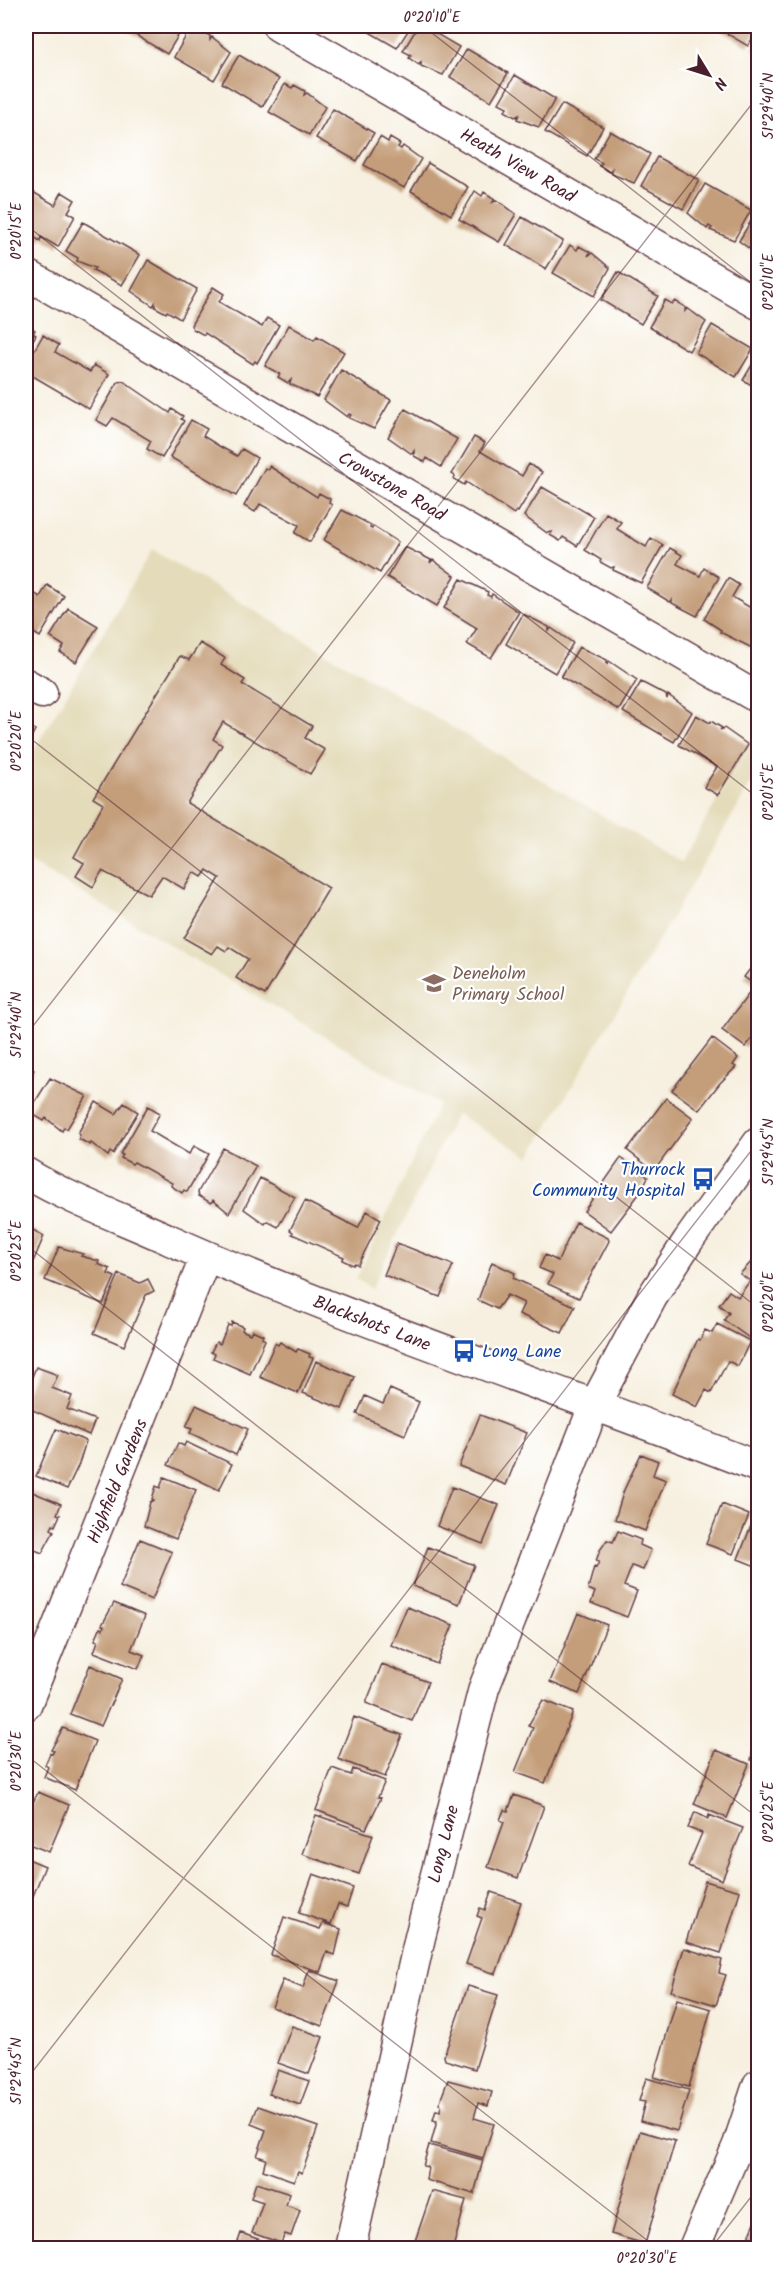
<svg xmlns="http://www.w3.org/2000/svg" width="784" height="2274" viewBox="0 0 784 2274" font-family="Kalam,sans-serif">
	<rect width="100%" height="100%" fill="#fff"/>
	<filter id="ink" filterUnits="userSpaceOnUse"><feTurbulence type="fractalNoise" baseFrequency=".0167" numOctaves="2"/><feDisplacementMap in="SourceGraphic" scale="12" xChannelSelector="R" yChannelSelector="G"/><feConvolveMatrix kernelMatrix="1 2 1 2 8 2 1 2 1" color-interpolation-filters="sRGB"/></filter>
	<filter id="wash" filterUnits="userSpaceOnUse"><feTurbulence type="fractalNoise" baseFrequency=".008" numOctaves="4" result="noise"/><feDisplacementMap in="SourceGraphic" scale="24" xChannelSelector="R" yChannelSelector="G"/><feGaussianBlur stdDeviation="1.35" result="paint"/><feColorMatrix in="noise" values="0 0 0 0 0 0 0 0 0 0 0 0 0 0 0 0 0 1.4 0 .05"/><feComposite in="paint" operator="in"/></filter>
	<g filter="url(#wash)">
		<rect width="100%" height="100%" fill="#f7f0e0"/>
		<path fill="#e4dbba" d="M152,550L681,862L758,731V772L530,1157L456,1114L371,1289L356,1279L439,1104L26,860V763Z"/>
		<g id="blocks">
			<path fill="#c49e7a" d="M130,26H184L167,54L127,30Z
				M359,26H411L397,48Z
				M418,26H423L459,47L443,75L421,66V61L419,65L409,58L411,55L403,51Z
				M721,26H758V28L748,46L719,29Z
				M190,29L198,34L200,30L210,36V40L212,37L231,52L214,80L174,57Z
				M758,39V52L753,49Z
				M467,49L508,73L491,101L450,77Z
				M239,55L279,79L262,107L222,83Z
				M515,75L555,99L539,127L517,119L519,115L515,117L505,111L507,107L499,103Z
				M285,84L292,88L294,85L305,91L304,95L307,93L325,107L309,135L269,112Z
				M562,104L603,127L587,156L545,132Z
				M333,109L374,133L357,161L316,138Z
				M610,131L650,154L634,183L612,174V169L610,172L599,166L602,163L594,159Z
				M380,137L388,142L390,138L400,144L398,147L401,149L403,146L421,159L404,188L364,165Z
				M657,157L699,180L683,209L641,186Z
				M428,163L468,187L451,215L411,191Z
				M705,184L751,210L734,240L710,230L712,228L709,226L707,229L688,213Z
				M26,188L55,205L62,192L75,200L68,212L75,216L58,247L41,237L40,241L29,234L28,230L26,235Z
				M475,191L482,196L484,192L495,199L493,202L497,200L516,214L499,242L459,219Z
				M756,212L758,213V255L739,241Z
				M522,217L563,241L546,269L506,245Z
				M83,222L140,255L122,285L93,270L95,268L77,261L78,258L66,251Z
				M570,245L577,250L579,246L590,252L588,256L592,253L610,268L594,296L553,273Z
				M148,260L197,289L180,319L167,311L166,313L155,307V303L153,306L131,291Z
				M618,272L658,296L641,324L601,300Z
				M213,287L224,294L219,302L262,327L267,318L279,325L257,363L255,361L253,364L205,333L204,335L193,329L191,325Z
				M665,300L672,304L675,301L685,307V311L687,308L706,322L689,351L649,327Z
				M26,325L35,330L33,333L36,335L26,352Z
				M289,325L314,340L317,336L344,352L317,397L290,384L291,380L288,383L278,377L280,374L265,366Z
				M712,325L753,349L736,377L696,353Z
				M43,335L59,345L55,352L90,372L94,365L109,374L89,409L26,372V365Z
				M758,355V389L743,380Z
				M341,370L391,400L374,429L349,418L351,415L349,414L347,417L324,400Z
				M123,381L170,413L172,409L183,416L181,419L184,421L162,458L147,449L151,441L113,418L107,426L96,420L118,382Z
				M405,409L457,439L441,467L427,458L425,462L414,456V451L412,454L388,437Z
				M191,420L207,429L203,436L219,446L237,456L242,449L257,458L236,496L170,457Z
				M474,437L485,443L480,451L522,476L529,464L542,472L518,512L516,511L514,514L466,482L464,485L454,479L455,476L452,474Z
				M269,466L317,497L319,493L330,499L329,503L332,505L310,542L295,533L299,525L260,504L255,512L244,506L265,468L268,470Z
				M542,487L594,517L577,546L563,537L560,541L550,535L552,532L547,533L524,516Z
				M342,510L371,525L370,528L372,529L373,526L398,542L380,573L324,540Z
				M606,513L621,522L617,529L646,547L651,538L663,545L641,583L613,570L614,567L611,568L600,562L601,560L585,550Z
				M405,547L431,560L430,563L433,560L455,576L437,606L387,577Z
				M670,548L682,555L677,564L700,576L704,568L719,577L697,616L672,603V600L670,602L647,588Z
				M728,578L739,585L732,597L758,612V651L720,632L721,630L704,619Z
				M461,579L488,592L487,595L491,597L492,594L519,612L491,658L467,644L477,628L444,608Z
				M47,585L64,596L40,637L26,628V588L40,597Z
				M68,608L98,626L76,662L60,652L64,646L50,637Z
				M523,614L549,627V631L551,628L573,643L555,673L506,644Z
				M200,643L225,658L221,665L245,680L242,684L312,726L305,738L325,750L310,774L223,722L213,739L222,745L187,803L329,888L265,995L236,978L248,959L229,947L226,951L218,946L212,954L184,938L220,878L207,870L202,877L194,872L184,889L162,876L149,895L102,871L93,887L76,876L84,863L74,857L103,804L93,798L180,656L189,660Z
				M579,647L607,660V665L609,661L637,680L619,710L561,677Z
				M641,682L666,695L667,699L668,695L692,712L674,742L623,712Z
				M696,715L710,723L711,721L722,728L720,730L724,728L748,745L718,795L704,787L717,767L679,745Z
				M26,725L35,730L26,746Z
				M753,965L758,969V987L744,977Z
				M750,992L758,998V1032L745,1047L722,1030Z
				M712,1038L738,1058L733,1065L736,1067L720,1083L699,1110L672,1090Z
				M26,1065L34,1070L26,1083Z
				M50,1078L87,1096L67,1129L64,1127L62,1131L46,1118L44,1121L32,1114L33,1112L30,1110Z
				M666,1098L693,1118L654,1171L627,1150Z
				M96,1102L116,1114L124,1103L138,1112L113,1154L110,1152L108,1156L91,1143L90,1145L79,1139L80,1135L78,1133Z
				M148,1106L160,1113L150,1131L189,1154L194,1146L209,1154L187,1192L184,1190L182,1193L171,1186L172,1183L134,1162L132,1164L121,1158L123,1155L120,1154Z
				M223,1148L256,1166L229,1213L213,1200L211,1203L199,1196L198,1192Z
				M621,1158L648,1177L639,1194L611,1231L584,1211Z
				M260,1178L295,1197L278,1227L267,1221L265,1224L244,1209Z
				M305,1201L358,1228L367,1211L381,1219L358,1265L355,1263L353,1265L342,1260L344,1257L292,1234L293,1232L290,1230Z
				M576,1222L608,1238L609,1241L579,1298L548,1284L553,1274L539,1268L545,1255L558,1261Z
				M26,1226L44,1236L30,1269L26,1267Z
				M397,1243L453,1265L440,1297L384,1275Z
				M59,1247L83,1254L81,1256L99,1261L98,1264L110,1269L108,1274L115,1277L103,1304L45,1280Z
				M755,1258L758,1260V1330L752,1340L724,1320L729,1313L719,1305L729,1291L738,1297L750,1281L740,1274Z
				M492,1262L515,1273L513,1278L575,1306L562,1333L519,1314L524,1303L507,1295L497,1309L478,1300Z
				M119,1274L140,1283L148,1279L154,1291L146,1295L124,1346L94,1333Z
				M232,1322L243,1327L242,1330L250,1334L252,1330L263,1335L262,1338L265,1340L250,1374L213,1358L215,1354L211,1352L216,1342L220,1344L228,1325L231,1326Z
				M717,1324L750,1341L738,1366L728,1361L711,1393L706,1390L697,1407L672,1394L698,1339L700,1340L705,1330L712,1333Z
				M280,1342L296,1352L298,1349L310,1354L309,1357L313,1358L298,1393L260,1377L275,1343L278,1345Z
				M316,1361L355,1377L342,1409L303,1393Z
				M36,1367L58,1375L52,1388L72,1396L67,1409L95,1420L89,1435L26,1407V1392Z
				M390,1389L419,1402L405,1435L357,1414L365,1396L383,1404Z
				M196,1405L248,1429L236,1455L190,1433L192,1429L186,1427Z
				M480,1415L527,1433L506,1485L459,1466Z
				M56,1429L86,1441L79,1464L67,1489L36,1476Z
				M186,1442L232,1464L219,1490L168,1465L178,1443L184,1446Z
				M641,1454L658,1461L653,1475L666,1480L645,1531L615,1519L624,1490Z
				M164,1477L196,1490L176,1539L144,1526L150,1502L154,1500L152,1499L156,1486L160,1488Z
				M452,1487L499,1505L483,1544L437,1526Z
				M30,1491L61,1504L57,1514L60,1515L55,1526L53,1525L51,1529L54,1531L42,1553L26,1546V1502Z
				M722,1504L749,1515L733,1554L706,1544Z
				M753,1521L758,1523V1567L738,1559Z
				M618,1531L641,1540L640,1545L651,1550L643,1570L632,1566L624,1586L637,1591L627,1617L591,1603L595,1592L588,1589L594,1567L596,1568L599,1562L596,1561L600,1550L607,1540L613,1542Z
				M140,1539L172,1552L152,1600L120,1587Z
				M428,1547L474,1565L459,1604L413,1586Z
				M26,1564L35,1568L26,1595Z
				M114,1603L145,1616L131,1650L144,1655L138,1669L94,1652L98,1641L95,1640L100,1628L103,1629L104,1626L102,1625Z
				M407,1607L453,1625L437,1664L391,1645Z
				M578,1613L607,1625L579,1694L550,1682Z
				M382,1664L428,1682L412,1721L366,1703Z
				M90,1665L122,1679L101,1726L70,1714Z
				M543,1700L573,1712L545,1783L515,1772L533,1728L528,1726Z
				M354,1717L402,1735L385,1777L338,1759Z
				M757,1727H758V1762L751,1760Z
				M63,1728L95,1741L75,1790L44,1777L48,1767L45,1765L50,1753L52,1754L54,1751L51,1750Z
				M716,1750L749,1764L727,1818L694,1804Z
				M332,1768L351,1775L353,1769L385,1781L378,1797L381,1798L366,1829L316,1810Z
				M38,1792L69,1805L49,1852L26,1843V1817Z
				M514,1795L544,1806L518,1878L488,1867L504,1822L500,1820L504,1810L508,1811Z
				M695,1812L708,1819L709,1815L743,1828L722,1880L688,1866L702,1833L688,1828Z
				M316,1815L373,1835L359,1874L302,1854Z
				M26,1858L45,1866L26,1914Z
				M313,1874L353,1888L347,1907L338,1904L331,1924L299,1913Z
				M705,1881L740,1891L721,1953L686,1942Z
				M491,1892L521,1902L496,1974L466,1964L482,1918L477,1916L480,1908L485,1910Z
				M284,1917L320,1929L323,1923L341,1929L335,1955L327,1952L320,1972L271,1955Z
				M684,1948L722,1960L719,1973L726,1975L716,2005L671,1991Z
				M309,1970L339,1981L322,2026L272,2007L283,1980L303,1988Z
				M468,1986L498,1995L475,2069L445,2060L444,2056Z
				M677,1999L711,2009L689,2087L654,2077Z
				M292,2026L323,2037L309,2074L278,2063Z
				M278,2070L309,2081L300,2105L269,2094Z
				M646,2078L689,2090L677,2131L640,2121L645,2102L639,2101Z
				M448,2080L492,2092L488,2106L478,2103L474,2118L494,2124L483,2158L431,2143L437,2121L433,2120L436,2110L440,2111L441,2105L439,2104Z
				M258,2106L318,2127L302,2173L298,2171L294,2181L263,2170L266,2159L257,2156L266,2130L251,2124Z
				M640,2131L675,2141L645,2244L611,2234Z
				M429,2145L483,2160L474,2194L426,2180L428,2167L423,2166Z
				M256,2183L290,2194L286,2205L300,2210L291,2236L285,2234L281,2243L252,2233L263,2202L251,2198Z
				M432,2191L466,2200L453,2248H430L414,2244Z
				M756,2220L758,2248H744Z
				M241,2233L283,2248H236Z"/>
		</g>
	</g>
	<g filter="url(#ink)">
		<use href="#blocks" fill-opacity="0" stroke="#643e46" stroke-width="1.5"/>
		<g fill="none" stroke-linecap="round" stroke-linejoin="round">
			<g stroke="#643e46" stroke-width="33">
				<path id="minor" d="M278,26L758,304
					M26,274L758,698
					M26,684L42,693
					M26,1173C70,1200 122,1218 170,1240C362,1326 563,1390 758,1467
					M26,1705L206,1256
					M350,2248L420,1937L484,1688L594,1406L652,1297L688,1241L758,1143
					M694,2248L738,2145L758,2085"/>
			</g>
			<use href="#minor" stroke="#fff" stroke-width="30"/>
		</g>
	</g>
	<path fill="none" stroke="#4a1f2b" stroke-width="1.5" stroke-opacity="0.45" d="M423,26L758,288M26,225L758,798M26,735L758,1308M26,1035L758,96M26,1245L758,1818M26,1755L657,2248M26,2080L758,1142M711,2248L758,2188"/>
	<defs>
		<g id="school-bare" transform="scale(1.8)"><path d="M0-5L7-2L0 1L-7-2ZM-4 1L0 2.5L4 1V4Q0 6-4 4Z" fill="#8d6e63" stroke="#fff" stroke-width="2.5" paint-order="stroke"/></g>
		<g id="bus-bare" transform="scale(1.8)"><path d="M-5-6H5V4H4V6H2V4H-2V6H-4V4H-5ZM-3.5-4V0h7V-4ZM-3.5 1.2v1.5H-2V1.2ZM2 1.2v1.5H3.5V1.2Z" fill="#1a4fb4" stroke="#fff" stroke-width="2.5" paint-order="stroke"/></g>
	</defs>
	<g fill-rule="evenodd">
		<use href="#school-bare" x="434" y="983"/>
		<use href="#bus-bare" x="703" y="1179"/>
		<use href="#bus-bare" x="464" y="1351"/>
	</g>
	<g text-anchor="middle" stroke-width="4.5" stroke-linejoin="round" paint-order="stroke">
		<g font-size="18" fill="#4a1f2b" stroke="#fff">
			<text transform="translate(518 165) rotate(30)" y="6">Heath View Road</text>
			<text transform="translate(392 486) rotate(30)" y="6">Crowstone Road</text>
			<text transform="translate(372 1323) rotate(21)" y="6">Blackshots Lane</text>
			<text transform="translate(117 1481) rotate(-68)" y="6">Highfield Gardens</text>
			<text transform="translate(443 1844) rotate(-76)" y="6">Long Lane</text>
		</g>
		<g font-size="18" fill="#785e54" stroke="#fff" text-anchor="start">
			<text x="452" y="979">Deneholm<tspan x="452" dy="21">Primary School</tspan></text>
		</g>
		<g font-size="18" fill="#164399" stroke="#fff" text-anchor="end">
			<text x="685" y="1175">Thurrock<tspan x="685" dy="21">Community Hospital</tspan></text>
			<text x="482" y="1357" text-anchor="start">Long Lane</text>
		</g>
	</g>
	<rect width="784" height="2274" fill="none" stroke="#fff" stroke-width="66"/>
	<g transform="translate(709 75) rotate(128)" stroke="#ffffff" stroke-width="4.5" paint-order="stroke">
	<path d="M0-4.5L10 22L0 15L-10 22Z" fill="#4a1f2b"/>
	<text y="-9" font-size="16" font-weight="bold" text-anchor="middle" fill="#4a1f2b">N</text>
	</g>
	<rect x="33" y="33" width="718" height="2208" fill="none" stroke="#4a1f2b" stroke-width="2"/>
	<g font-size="15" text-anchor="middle" fill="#4a1f2b">
		<text x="432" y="22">0°20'10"E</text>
		<text transform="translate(768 106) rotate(-90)" y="5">51°29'40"N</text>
		<text transform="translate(16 231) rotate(-90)" y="5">0°20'15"E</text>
		<text transform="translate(768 282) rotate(-90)" y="5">0°20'10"E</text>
		<text transform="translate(16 741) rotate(-90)" y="5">0°20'20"E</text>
		<text transform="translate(768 792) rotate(-90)" y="5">0°20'15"E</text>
		<text transform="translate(16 1025) rotate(-90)" y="5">51°29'40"N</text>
		<text transform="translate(768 1152) rotate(-90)" y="5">51°29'45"N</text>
		<text transform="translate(16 1251) rotate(-90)" y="5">0°20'25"E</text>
		<text transform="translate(768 1302) rotate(-90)" y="5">0°20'20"E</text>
		<text transform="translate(16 1761) rotate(-90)" y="5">0°20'30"E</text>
		<text transform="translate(768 1812) rotate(-90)" y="5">0°20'25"E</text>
		<text transform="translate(16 2071) rotate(-90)" y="5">51°29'45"N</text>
		<text x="647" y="2263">0°20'30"E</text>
	</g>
</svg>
